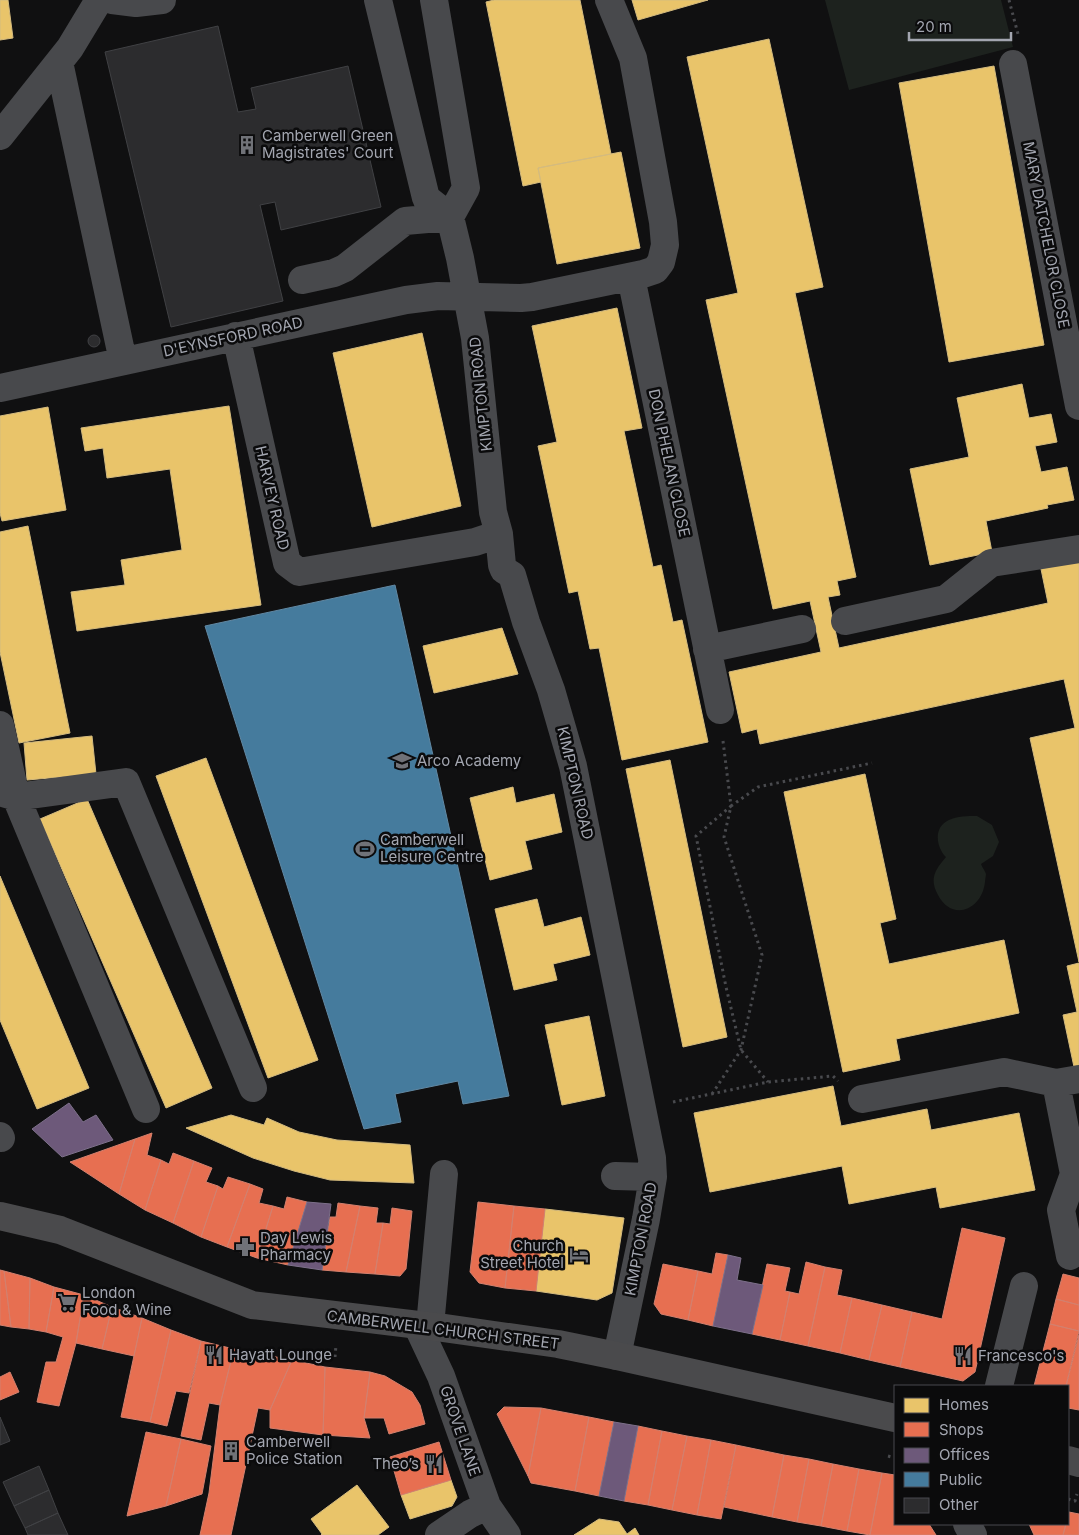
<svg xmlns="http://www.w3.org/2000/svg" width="1079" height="1535" viewBox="0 0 1079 1535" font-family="Inter,sans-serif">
	<rect width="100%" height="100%" fill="#101011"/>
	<path fill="#1d221e" d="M825,0H1001L1013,47L849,90Z
		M977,816L992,825L999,842L993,856L981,864C982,867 985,871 986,874C986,875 985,881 985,882C982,910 952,922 938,895C929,879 935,870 946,857C936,847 933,827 949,820C957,816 968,816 977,816Z"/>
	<path fill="#e9c46a" stroke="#d4bb7f" d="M0,0H8L13,38L0,40Z
		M494,0H580L611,154L538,168L541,182L523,186L486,2Z
		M632,0H708L638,20Z
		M769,39L823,287L795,293L856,577L837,581L840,595L828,597L839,648L1048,603L1041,569L1079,561V962L1030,738L1075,728L1064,679L760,744L757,729L742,733L729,672L821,652L810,601L773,609L706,300L738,293L687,57Z
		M994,66L1044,345L949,362L899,83Z
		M621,152L640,248L557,264L538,168Z
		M617,308L642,428L624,431L653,567L661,565L673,622L682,620L708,742L622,760L599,648L590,649L578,591L569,593L538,446L557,442L532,326Z
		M422,333L461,506L372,527L333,353Z
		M1022,384L1029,418L1051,414L1057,442L1035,446L1041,472L1067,467L1074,500L1047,505L1048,508L986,521L992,552L930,565L910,469L969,457L957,398Z
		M229,406L261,605L77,631L71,592L125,585L121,560L182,550L170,469L107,478L103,448L85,451L81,428Z
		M48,407L66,510L2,521L0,513V416Z
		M28,526L70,733L19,743L0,652V532Z
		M502,628L518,674L434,693L423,646Z
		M92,736L96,774L27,780L24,743Z
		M206,758L318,1060L268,1078L156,776Z
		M670,760L727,1037L683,1047L626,769Z
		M865,774L896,919L880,923L889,964L1004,940L1019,1013L896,1039L900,1060L843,1072L784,792Z
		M513,787L516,803L554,794L562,832L525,841L532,869L490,880L470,798Z
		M87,799L212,1088L166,1108L40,819Z
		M0,876L89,1088L37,1109L0,1020Z
		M537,899L544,927L581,917L590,955L553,964L557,980L514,990L495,909Z
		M1079,963V1065L1074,1067L1063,1015L1077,1012L1067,966Z
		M589,1016L605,1096L562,1105L545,1025Z
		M833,1086L841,1126L927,1109L931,1130L1019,1113L1035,1190L940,1208L936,1187L849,1204L842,1166L710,1192L694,1113Z
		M231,1115L264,1125L267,1118L299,1132L337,1140L410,1145L414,1183L330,1180L294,1171L253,1158L186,1128Z
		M545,1209L624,1218L612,1293L597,1300L536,1291Z
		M451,1480L457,1497L452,1506L410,1519L401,1495Z
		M357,1485L389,1527L378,1535H321L322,1534L311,1519Z
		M599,1519L619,1522L627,1534L635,1528L639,1535H574Z"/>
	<path fill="#e76f51" stroke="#d3806e" d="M152,1133L147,1155L161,1160L145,1210L119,1194L135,1139Z
		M135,1139L119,1194L70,1162Z
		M173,1153L194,1161L173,1223L145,1210L161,1160L169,1164Z
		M194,1161L212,1168L206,1182L218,1186L201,1237L173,1223Z
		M228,1177L250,1184L227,1247L201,1237L218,1186L223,1189Z
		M250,1184L263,1189L259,1203L273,1206L257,1258L227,1247Z
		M287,1197L307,1202L288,1265L257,1258L273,1206L284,1209Z
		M478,1202L514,1206L505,1288L479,1283L470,1272Z
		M338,1203L360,1206L346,1272L322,1270L330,1217H336Z
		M360,1206L378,1208L376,1223H383L375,1274L346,1272Z
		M514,1206L545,1209L536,1291L505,1288Z
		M392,1208L412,1211L406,1269L400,1276L375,1274L383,1223L390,1224Z
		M962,1228L1005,1238L975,1372L963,1381L900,1367L912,1312L942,1319Z
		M716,1253L728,1255L713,1326L688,1320L698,1271L712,1274Z
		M806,1262L825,1267L808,1346L780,1340L790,1292L799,1294Z
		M663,1264L698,1271L688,1320L661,1314L654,1304Z
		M767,1264L790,1268L785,1291L790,1292L780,1340L752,1334Z
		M825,1267L842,1270L837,1295L852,1298L840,1353L808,1346Z
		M0,1270L4,1271L11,1327L0,1325Z
		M4,1271L30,1278L29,1329L11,1327Z
		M1063,1274L1079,1278V1305L1056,1299Z
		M30,1278L54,1287L46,1332L29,1329Z
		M54,1287L84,1295L76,1343L59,1406L37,1402L46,1362H56L63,1337L46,1332Z
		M84,1295L112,1307L102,1349L76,1343Z
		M852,1298L882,1305L869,1360L840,1353Z
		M1056,1299L1079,1305V1331L1050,1324Z
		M882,1305L912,1312L900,1367L869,1360Z
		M112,1307L142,1318L134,1356L102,1349Z
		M142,1318L171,1330L150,1422L121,1417Z
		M1050,1324L1079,1331L1066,1386H1034Z
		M171,1330L201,1341L189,1393L176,1391L167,1426L150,1422Z
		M1079,1335V1410L1068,1408V1386H1066Z
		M201,1341L234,1349L220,1405L209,1403L201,1440L181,1436Z
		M234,1349L292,1360L270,1410L258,1408L231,1535H200L209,1493L220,1405Z
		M292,1360L325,1367L323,1435L270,1428V1410Z
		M325,1367L370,1372L364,1418L370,1438L323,1435Z
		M10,1372L19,1392L0,1400V1377Z
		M370,1372L385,1376L412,1392L420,1405L425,1424L389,1434L384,1418H364Z
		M504,1407L541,1408L528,1476L497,1414Z
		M541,1408L589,1417L575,1491L531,1483L528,1476Z
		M589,1417L614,1422L599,1496L575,1491Z
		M638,1426L662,1431L648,1505L624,1501Z
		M662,1431L687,1436L672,1510L648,1505Z
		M146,1432L181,1439L166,1506L127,1516Z
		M687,1436L711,1440L697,1515L672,1510Z
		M181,1439L211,1446L202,1494L166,1506Z
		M711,1440L736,1445L721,1519L697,1515Z
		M439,1442L451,1480L401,1495L390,1457Z
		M736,1445L784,1455L772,1517L724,1507Z
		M784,1455L809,1459L797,1522L772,1517Z
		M809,1459L833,1464L821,1526L797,1522Z
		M833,1464L859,1469L847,1531L821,1526Z
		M859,1469L882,1473L870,1535L847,1531Z
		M882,1473L895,1475V1524H929L936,1535H870Z
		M1069,1512L1079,1514V1535H1063L1066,1524H1068Z
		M1029,1524H1066L1063,1535H1034Z"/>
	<path fill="#6d597a" stroke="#7d708a" d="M69,1103L83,1122L96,1115L113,1140L62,1157L32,1129Z
		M307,1202L331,1204L322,1270L288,1265Z
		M728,1255L741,1258L737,1280L763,1285L752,1334L713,1326Z
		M614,1422L638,1426L624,1501L599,1496Z"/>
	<path fill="#457b9d" stroke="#6188a3" d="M395,585L509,1096L463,1104L458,1081L395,1094L401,1122L364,1129L205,626Z"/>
	<path fill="#2c2c2e" stroke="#404144" d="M218,26L238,112L256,109L251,88L348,66L381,207L281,230L275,202L260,205L283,301L171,327L105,52Z
		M88 341a6 6 0 1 1 12 0a6 6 0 1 1-12 0Z
		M0,1417L10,1441L0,1445Z
		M39,1466L49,1490L14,1506L3,1482Z
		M49,1490L58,1513L25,1528L14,1506Z
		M58,1513L68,1535H28L25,1528Z"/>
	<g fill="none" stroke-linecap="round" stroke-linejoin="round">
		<path stroke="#494a4e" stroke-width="3" stroke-dasharray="2.5 4" stroke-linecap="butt" d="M1009,0L1018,34
			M723,741L731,806L696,836L726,987L741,1050L768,1082
			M712,1094L741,1050L762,955L724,837L731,806L758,787L872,763
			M673,1102L768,1082L833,1076L838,1081
			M335,1357L336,1345
			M888,1456L895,1458
			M1068,1499L1075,1501L1077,1494"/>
		<path stroke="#48494c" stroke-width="28" d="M112,0L136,3L162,0
			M378,0L426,198L450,217L460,258L475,338L493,512L499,534L502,565L504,570L512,575L526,622L551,690L573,766L652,1158L653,1177L646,1219L617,1356
			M434,0L466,188L450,217
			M59,62L123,361
			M1013,64L1079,406
			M0,136L70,48L99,0
			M631,277L720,710
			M302,280L334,273L345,268L405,221L450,217
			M236,336L287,563L299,572L475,542L499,534
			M0,388L406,300L438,296L521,298L532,297L643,274L655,270L661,262L665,245L663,222L633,58L609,0
			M845,621L946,599L991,563L1079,549
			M707,649L802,629
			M0,725L16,797L146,1109
			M0,792L16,797L126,782L253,1088
			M1056,1083L1074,1174L1061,1210L1070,1256
			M862,1099L1004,1072L1056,1083L1079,1079
			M0,1136L1,1138
			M615,1176L653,1177
			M417,1325L441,1376L487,1506L507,1535
			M430,1326L444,1174
			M999,1386L1024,1286
			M967,1524L973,1535
			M439,1535L470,1514L487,1506"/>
		<path stroke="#4a4a4c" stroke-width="28" d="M0,1216L60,1230L252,1305L444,1328L558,1344L617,1356L895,1418
			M1068,1460L1079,1463"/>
	</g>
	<defs>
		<g id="building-bare" transform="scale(1.5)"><path d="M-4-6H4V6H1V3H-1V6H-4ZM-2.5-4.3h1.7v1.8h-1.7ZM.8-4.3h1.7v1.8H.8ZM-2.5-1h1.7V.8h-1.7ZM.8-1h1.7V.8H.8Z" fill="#707278" stroke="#0b0b0c" stroke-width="2.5" paint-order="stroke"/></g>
		<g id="school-bare" transform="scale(1.5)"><path d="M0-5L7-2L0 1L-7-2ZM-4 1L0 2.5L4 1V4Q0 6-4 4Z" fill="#707278" stroke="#0b0b0c" stroke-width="2.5" paint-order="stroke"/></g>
		<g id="stadium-bare" transform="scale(1.5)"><path d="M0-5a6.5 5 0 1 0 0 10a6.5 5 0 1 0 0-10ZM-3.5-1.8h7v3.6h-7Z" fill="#707278" stroke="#0b0b0c" stroke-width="2.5" paint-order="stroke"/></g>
		<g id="pharmacy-bare" transform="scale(1.5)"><path d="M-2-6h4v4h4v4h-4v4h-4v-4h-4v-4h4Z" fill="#707278" stroke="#0b0b0c" stroke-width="2.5" paint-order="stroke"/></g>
		<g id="hotel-bare" transform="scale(1.5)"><path d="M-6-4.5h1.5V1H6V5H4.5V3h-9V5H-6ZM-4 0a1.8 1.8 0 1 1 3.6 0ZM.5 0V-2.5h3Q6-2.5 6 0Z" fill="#707278" stroke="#0b0b0c" stroke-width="2.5" paint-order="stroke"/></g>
		<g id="supermarket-bare" transform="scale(1.5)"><path d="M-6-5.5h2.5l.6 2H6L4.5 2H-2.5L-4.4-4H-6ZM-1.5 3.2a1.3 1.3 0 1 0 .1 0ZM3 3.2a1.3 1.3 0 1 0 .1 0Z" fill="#707278" stroke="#0b0b0c" stroke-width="2.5" paint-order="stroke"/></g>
		<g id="restaurant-bare" transform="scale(1.5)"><path d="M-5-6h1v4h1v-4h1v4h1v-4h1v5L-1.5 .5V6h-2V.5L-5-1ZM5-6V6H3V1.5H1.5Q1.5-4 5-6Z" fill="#707278" stroke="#0b0b0c" stroke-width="2.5" paint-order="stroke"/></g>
	</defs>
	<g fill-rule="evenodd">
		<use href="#building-bare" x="247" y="145"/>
		<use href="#school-bare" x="402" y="761"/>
		<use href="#stadium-bare" x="365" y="849"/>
		<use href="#pharmacy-bare" x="245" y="1247"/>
		<use href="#hotel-bare" x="579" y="1255"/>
		<use href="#supermarket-bare" x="67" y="1302"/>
		<use href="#restaurant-bare" x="214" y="1355"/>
		<use href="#restaurant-bare" x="963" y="1356"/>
		<use href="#building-bare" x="231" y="1451"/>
		<use href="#restaurant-bare" x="434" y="1464"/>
	</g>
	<g text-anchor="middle" stroke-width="5" stroke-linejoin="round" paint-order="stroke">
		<g font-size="15" fill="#a3a6b0" stroke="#0b0b0c" text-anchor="start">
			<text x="262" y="141">Camberwell Green<tspan x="262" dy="17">Magistrates' Court</tspan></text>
			<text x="417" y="766">Arco Academy</text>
			<text x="380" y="845">Camberwell<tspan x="380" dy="17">Leisure Centre</tspan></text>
			<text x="260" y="1243">Day Lewis<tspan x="260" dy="17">Pharmacy</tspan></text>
			<text x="564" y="1251" text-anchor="end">Church<tspan x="564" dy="17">Street Hotel</tspan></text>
			<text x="82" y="1298">London<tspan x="82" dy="17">Food &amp; Wine</tspan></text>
			<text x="229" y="1360">Hayatt Lounge</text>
			<text x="978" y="1361">Francesco's</text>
			<text x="246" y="1447">Camberwell<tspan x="246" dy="17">Police Station</tspan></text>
			<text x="419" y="1469" text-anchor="end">Theo’s</text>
		</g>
		<g font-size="15" fill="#a3a6b0" stroke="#0b0b0c">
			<text transform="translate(1046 235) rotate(79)" y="5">MARY DATCHELOR CLOSE</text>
			<text transform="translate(233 337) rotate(-12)" y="5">D'EYNSFORD ROAD</text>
			<text transform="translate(481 394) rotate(-96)" y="5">KIMPTON ROAD</text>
			<text transform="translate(669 463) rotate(78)" y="5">DON PHELAN CLOSE</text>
			<text transform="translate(272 498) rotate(77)" y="5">HARVEY ROAD</text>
			<text transform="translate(575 783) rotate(77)" y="5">KIMPTON ROAD</text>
			<text transform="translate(641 1239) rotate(-79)" y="5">KIMPTON ROAD</text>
			<text transform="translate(443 1330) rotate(7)" y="5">CAMBERWELL CHURCH STREET</text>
			<text transform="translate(460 1431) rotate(71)" y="5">GROVE LANE</text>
		</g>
	</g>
	<rect x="894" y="1385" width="175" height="140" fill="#0b0b0c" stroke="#48494e"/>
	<rect x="904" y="1398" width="25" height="15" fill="#e9c46a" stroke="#48494e"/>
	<text x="939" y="1410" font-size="15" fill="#a3a6b0">Homes</text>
	<rect x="904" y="1422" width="25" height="15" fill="#e76f51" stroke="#48494e"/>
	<text x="939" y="1435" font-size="15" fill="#a3a6b0">Shops</text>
	<rect x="904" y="1448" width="25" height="15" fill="#6d597a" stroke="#48494e"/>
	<text x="939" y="1460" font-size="15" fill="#a3a6b0">Offices</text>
	<rect x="904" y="1472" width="25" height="15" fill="#457b9d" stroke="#48494e"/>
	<text x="939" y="1485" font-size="15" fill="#a3a6b0">Public</text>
	<rect x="904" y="1498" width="25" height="15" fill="#2c2c2e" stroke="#48494e"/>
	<text x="939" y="1510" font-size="15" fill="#a3a6b0">Other</text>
	<path d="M909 32v8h102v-8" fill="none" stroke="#a3a6b0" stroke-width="2.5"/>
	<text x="916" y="32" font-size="15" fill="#a3a6b0" stroke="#0b0b0c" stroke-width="4" paint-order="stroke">20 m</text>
</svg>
